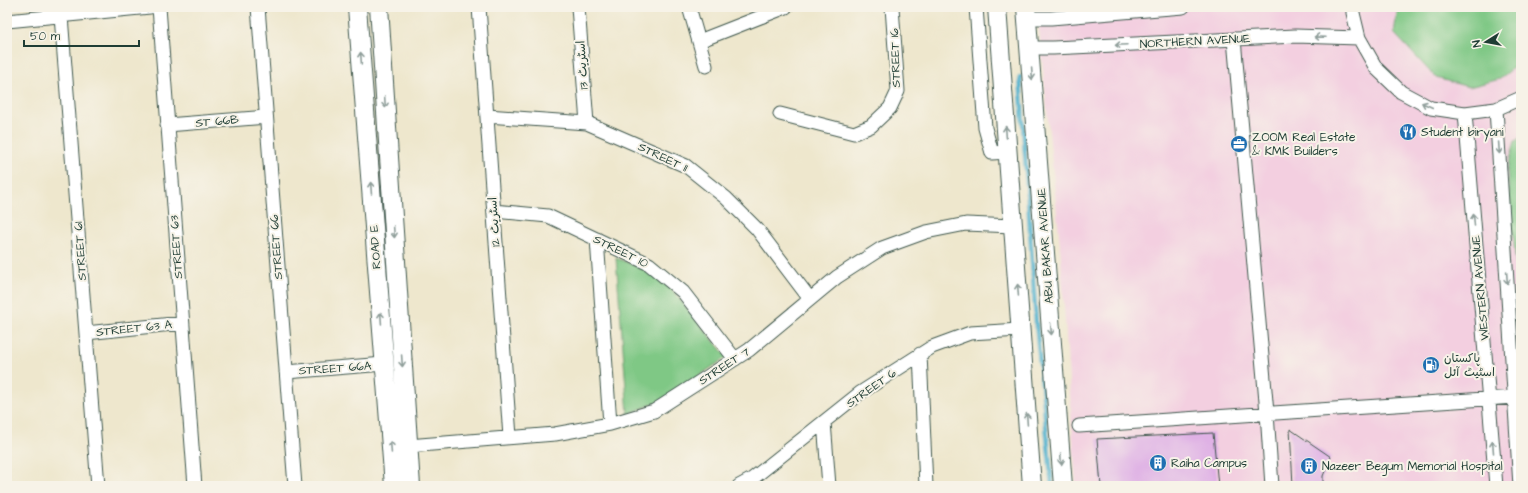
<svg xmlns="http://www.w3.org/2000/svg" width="1528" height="493" viewBox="0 0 1528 493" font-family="'Architects Daughter','Playpen Sans Arabic',sans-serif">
	<rect width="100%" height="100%" fill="#f7f3e8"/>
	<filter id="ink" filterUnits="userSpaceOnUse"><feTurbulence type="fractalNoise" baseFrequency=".025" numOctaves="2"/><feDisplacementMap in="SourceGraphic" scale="8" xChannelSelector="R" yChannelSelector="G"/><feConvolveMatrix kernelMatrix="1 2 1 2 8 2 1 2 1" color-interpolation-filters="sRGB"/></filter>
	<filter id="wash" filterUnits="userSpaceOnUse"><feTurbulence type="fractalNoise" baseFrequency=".012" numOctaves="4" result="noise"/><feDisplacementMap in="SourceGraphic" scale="16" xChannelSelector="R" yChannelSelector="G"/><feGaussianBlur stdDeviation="0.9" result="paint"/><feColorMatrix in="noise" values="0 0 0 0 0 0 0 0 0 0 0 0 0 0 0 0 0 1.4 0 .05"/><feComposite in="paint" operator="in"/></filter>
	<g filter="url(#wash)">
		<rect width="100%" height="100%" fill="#eee7cd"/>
		<path fill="#f3cfe0" d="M1037,7H1521V486H1076L1060,245Z"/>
		<path fill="#7fc885" stroke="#4f825c" d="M1398,7H1521V61L1500,79L1469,87L1436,78L1394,33Z
			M1521,137V318L1507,170L1515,141Z
			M616,258L651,272L671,289L727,357L663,400L628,414Z"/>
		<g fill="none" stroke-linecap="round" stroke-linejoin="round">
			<path stroke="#4eb0cd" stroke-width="4.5" d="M1020,77L1036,323L1052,486"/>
		</g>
		<g id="blocks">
			<path fill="#dfb1e5" d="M1290,429L1331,457L1323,476V486H1293Z
				M1213,433L1218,486H1101L1097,439Z"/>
		</g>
	</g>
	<g filter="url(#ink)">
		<use href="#blocks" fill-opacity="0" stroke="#3e564b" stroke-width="1"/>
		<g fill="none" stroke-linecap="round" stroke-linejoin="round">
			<g stroke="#3e564b" stroke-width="15">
				<path id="street" d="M159,7L195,486
					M258,7L295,486
					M479,7L510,437
					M578,7L587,123
					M689,7L706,66
					M976,7L985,128L992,153L1007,152
					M1353,7V13L1359,38L1376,68L1401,92L1431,108L1465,113L1496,109L1521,98
					M61,16L98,486
					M1027,18H1051L1183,7
					M7,21L150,7
					M1234,39L1267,413L1272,486
					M699,41L786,7
					M1030,48H1053L1295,36L1359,38
					M1496,109L1520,486
					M1465,113L1496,486
					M780,114L854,133L871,126L890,108L898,91L892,7
					M487,116L587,123L686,166L726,198L757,229L810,299
					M167,125L266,117
					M494,211L548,216L649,264L683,292L735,359
					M597,239L610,424
					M86,333L182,323
					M920,354L926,486
					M286,372L384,364
					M824,422L829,486
					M1079,426L1515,397
					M408,446L555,434L610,424L654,411L749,350L837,277L882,248L926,232L966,224L1013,226
					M739,486L752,479L860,393L932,347L970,333L1020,330"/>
			</g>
			<g stroke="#3e564b" stroke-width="20">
				<path id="secondary" d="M357,7L394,486
					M379,7L411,486
					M997,7L1032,486
					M1026,7L1063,486"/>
			</g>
			<use href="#street" stroke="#fff" stroke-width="13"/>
			<use href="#secondary" stroke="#fff" stroke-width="18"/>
		</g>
		<defs><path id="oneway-shaft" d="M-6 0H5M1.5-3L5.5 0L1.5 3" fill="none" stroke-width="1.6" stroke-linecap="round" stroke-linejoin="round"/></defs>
		<g stroke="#8f9e9a">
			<use href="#oneway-shaft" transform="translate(1320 37) rotate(-178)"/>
			<use href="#oneway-shaft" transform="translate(1121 45) rotate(177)"/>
			<use href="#oneway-shaft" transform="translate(361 58) rotate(-94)"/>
			<use href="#oneway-shaft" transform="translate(1032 74) rotate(86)"/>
			<use href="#oneway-shaft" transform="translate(385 102) rotate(86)"/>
			<use href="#oneway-shaft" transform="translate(1427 105) rotate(-156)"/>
			<use href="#oneway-shaft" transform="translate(1006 132) rotate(-94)"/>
			<use href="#oneway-shaft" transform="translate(1499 148) rotate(86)"/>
			<use href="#oneway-shaft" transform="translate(371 188) rotate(-94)"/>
			<use href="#oneway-shaft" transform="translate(1474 220) rotate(-95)"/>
			<use href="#oneway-shaft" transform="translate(394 232) rotate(86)"/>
			<use href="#oneway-shaft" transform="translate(1507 278) rotate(86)"/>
			<use href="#oneway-shaft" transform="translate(1018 290) rotate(-94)"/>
			<use href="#oneway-shaft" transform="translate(381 318) rotate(-94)"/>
			<use href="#oneway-shaft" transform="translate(1051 329) rotate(86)"/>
			<use href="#oneway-shaft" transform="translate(402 361) rotate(86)"/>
			<use href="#oneway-shaft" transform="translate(1027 419) rotate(-94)"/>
			<use href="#oneway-shaft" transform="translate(391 447) rotate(-94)"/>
			<use href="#oneway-shaft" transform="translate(1493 447) rotate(-95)"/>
			<use href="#oneway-shaft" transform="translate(1061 459) rotate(86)"/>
		</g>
	</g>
	<defs>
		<g id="restaurant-disc" transform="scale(0.9)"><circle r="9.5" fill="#1f6fb2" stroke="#f7f3e8"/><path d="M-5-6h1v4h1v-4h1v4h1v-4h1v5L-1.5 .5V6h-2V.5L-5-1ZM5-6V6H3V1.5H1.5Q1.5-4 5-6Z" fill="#fff"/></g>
		<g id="office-disc" transform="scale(0.9)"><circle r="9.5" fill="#1f6fb2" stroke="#f7f3e8"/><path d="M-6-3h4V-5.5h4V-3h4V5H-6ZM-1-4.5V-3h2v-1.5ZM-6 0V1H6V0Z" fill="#fff"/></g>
		<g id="fuel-disc" transform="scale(0.9)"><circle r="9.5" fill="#1f6fb2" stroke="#f7f3e8"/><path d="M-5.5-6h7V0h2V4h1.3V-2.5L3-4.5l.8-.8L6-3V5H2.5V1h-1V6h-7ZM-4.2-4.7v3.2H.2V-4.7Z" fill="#fff"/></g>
		<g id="building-disc" transform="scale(0.9)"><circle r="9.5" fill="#1f6fb2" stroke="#f7f3e8"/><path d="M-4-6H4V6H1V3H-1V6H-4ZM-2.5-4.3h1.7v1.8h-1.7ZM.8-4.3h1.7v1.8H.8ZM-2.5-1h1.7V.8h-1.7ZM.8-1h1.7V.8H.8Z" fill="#fff"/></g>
	</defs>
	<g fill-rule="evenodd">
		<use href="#restaurant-disc" x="1408" y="132"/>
		<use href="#office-disc" x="1239" y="144"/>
		<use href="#fuel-disc" x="1431" y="365"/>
		<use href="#building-disc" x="1158" y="463"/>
		<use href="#building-disc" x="1309" y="466"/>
	</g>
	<g text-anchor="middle" stroke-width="4" stroke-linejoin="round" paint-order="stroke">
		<g font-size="12" fill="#1f3d34" stroke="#f7f3e8">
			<text transform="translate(1195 41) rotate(-3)" y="4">NORTHERN AVENUE</text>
			<text transform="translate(895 58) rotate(-92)" y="4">STREET 16</text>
			<text transform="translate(582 65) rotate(-94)" y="4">اسٹریٹ 13</text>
			<text transform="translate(217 121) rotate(-5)" y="4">ST 66B</text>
			<text transform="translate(663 157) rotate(25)" y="4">STREET 11</text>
			<text transform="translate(494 222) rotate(-94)" y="4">اسٹریٹ 12</text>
			<text transform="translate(1045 246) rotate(-94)" y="4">ABU BAKAR AVENUE</text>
			<text transform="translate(176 247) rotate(-94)" y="4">STREET 63</text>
			<text transform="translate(276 247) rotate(-94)" y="4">STREET 66</text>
			<text transform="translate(375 247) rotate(-94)" y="4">ROAD E</text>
			<text transform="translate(80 251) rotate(-94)" y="4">STREET 61</text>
			<text transform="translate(621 251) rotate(26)" y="4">STREET 10</text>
			<text transform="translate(1480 288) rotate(-95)" y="4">WESTERN AVENUE</text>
			<text transform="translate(134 328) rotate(-6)" y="4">STREET 63 A</text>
			<text transform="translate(724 366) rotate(-33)" y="4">STREET 7</text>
			<text transform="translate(335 368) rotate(-4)" y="4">STREET 66A</text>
			<text transform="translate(871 388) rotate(-35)" y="4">STREET 6</text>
		</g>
		<g font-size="12" fill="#1f3d34" stroke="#f7f3e8" text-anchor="start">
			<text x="1421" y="136">Student biryani</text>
			<text x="1252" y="141">ZOOM Real Estate<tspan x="1252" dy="14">&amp; KMK Builders</tspan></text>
			<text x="1444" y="362">پاکستان<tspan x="1444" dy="14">اسٹیٹ آئل</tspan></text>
			<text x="1171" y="467">Raiha Campus</text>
			<text x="1322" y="470">Nazeer Begum Memorial Hospital</text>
		</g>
	</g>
	<rect width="1528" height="493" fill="none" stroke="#f7f3e8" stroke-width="24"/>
	<g transform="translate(1486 42) rotate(259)" stroke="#f7f3e8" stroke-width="3" paint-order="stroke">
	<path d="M0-3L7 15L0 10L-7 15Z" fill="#1f3d34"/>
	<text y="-6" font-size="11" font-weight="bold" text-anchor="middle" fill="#1f3d34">N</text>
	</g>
	<path d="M24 40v6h115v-6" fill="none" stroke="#1f3d34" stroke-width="2"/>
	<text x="30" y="40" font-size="12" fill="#1f3d34" stroke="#f7f3e8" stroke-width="3" paint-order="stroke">50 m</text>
</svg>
